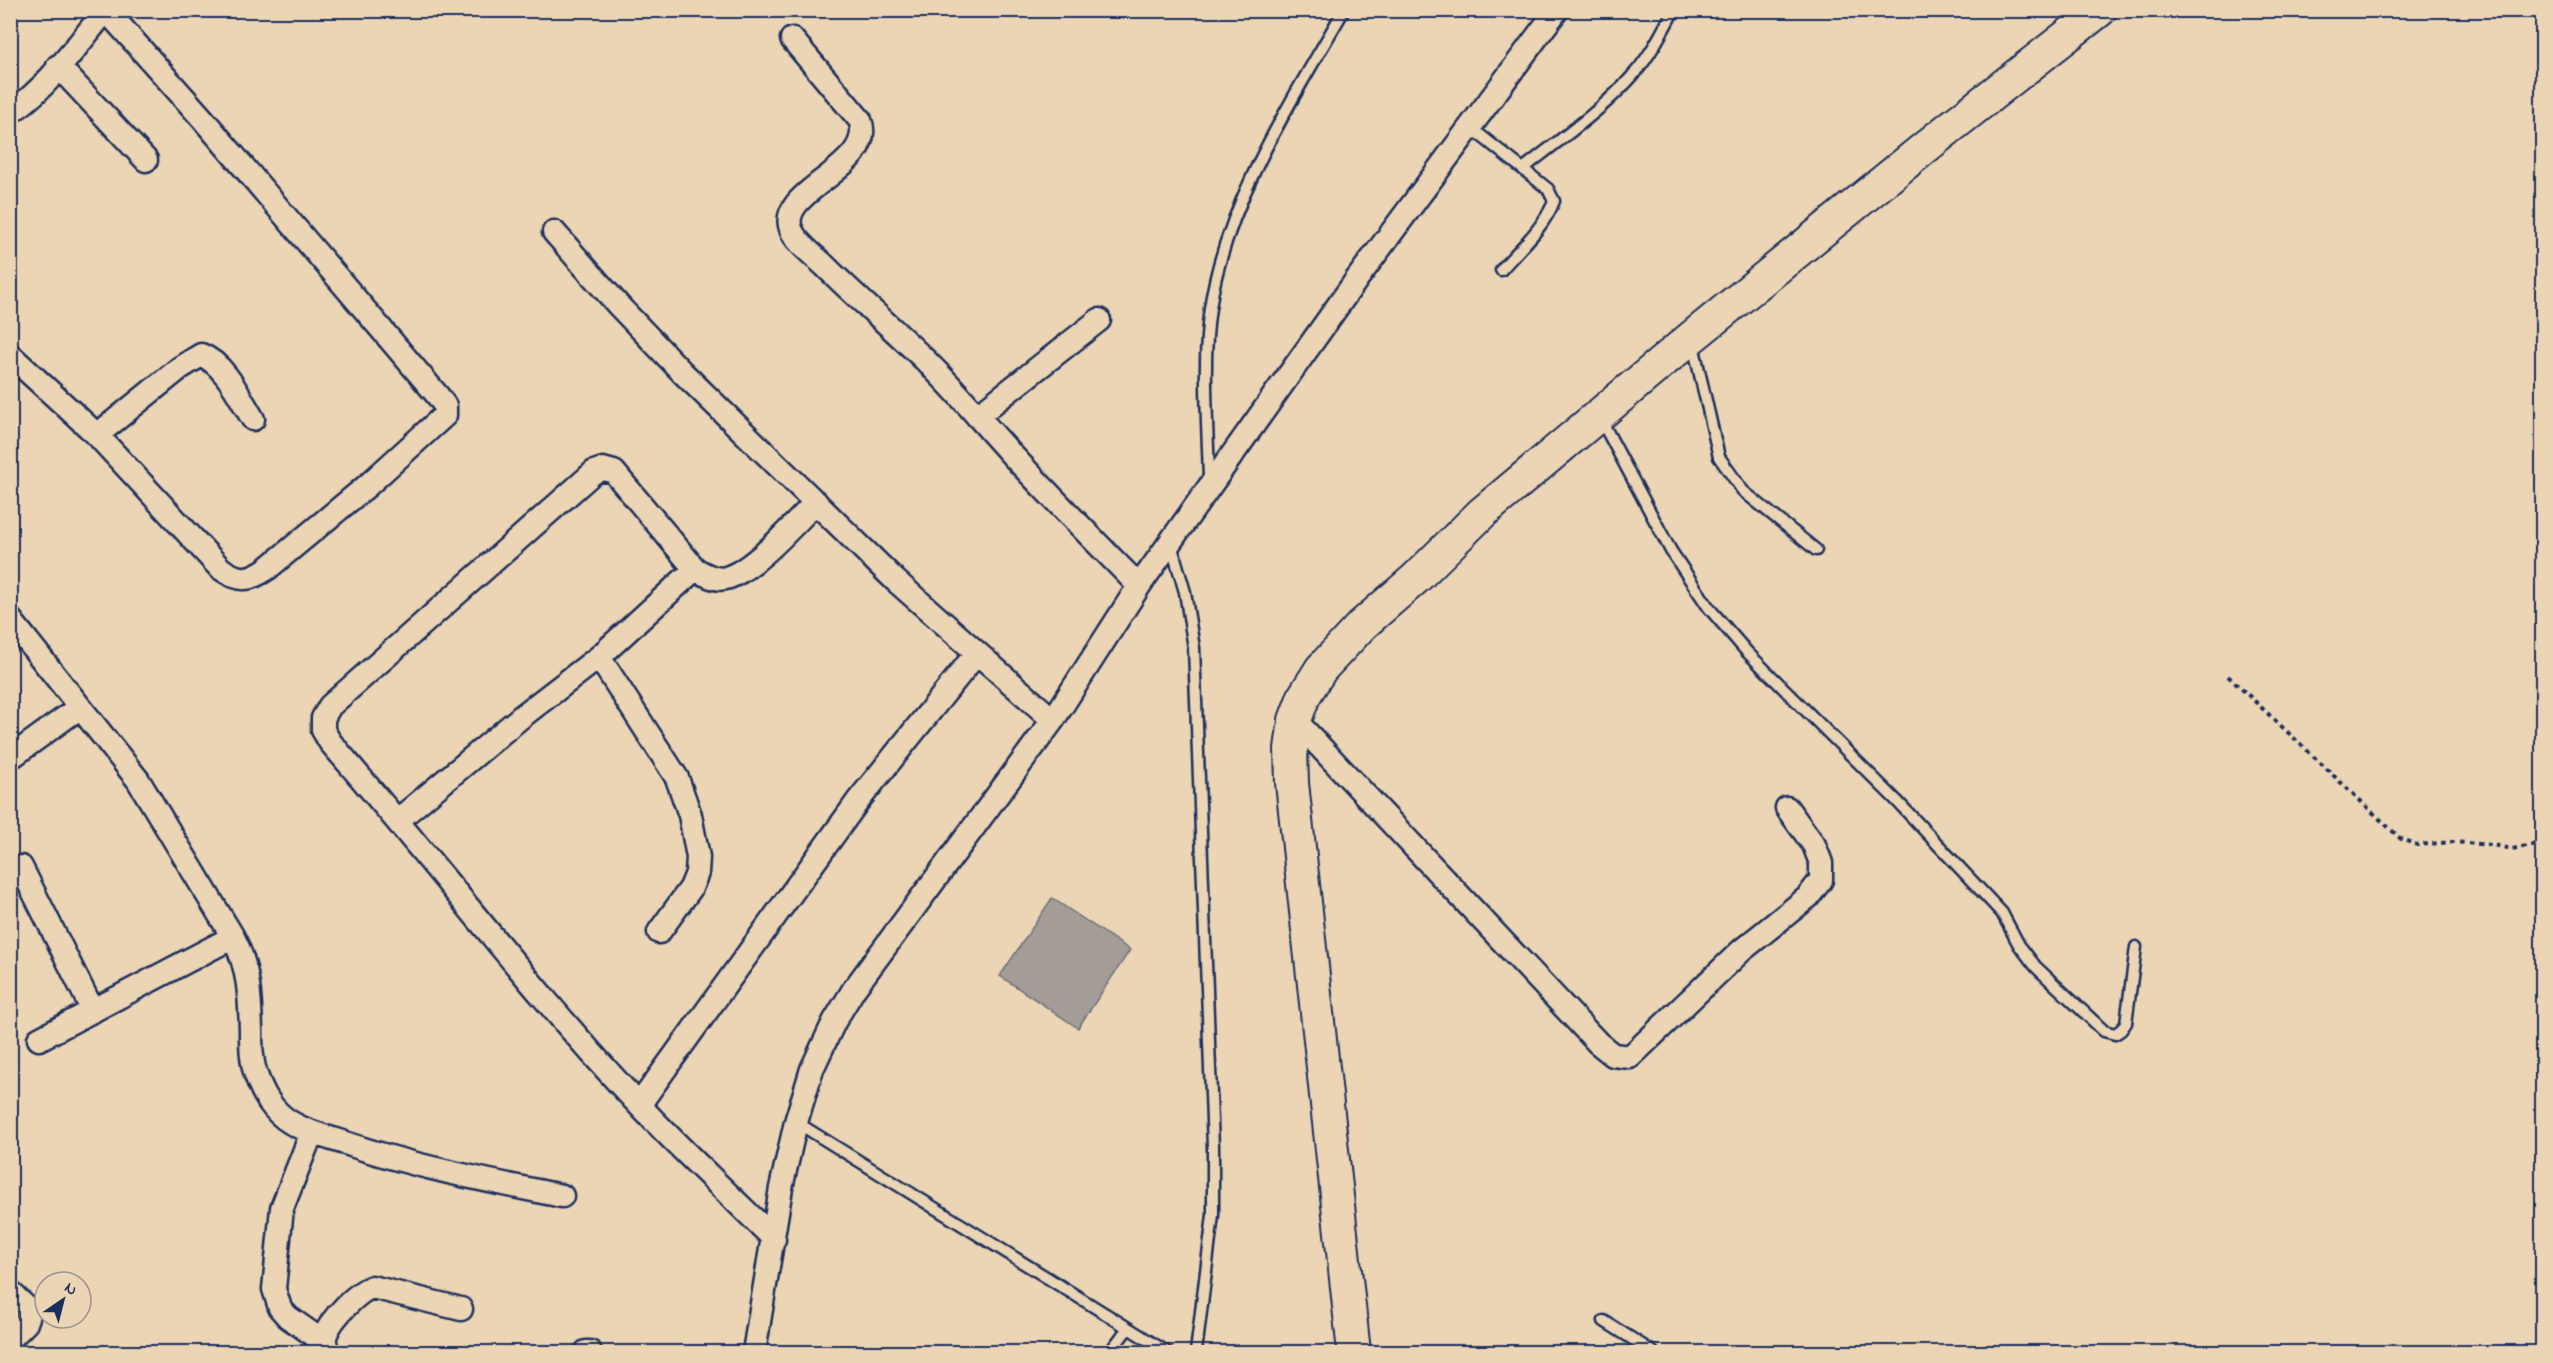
<svg xmlns="http://www.w3.org/2000/svg" width="2553" height="1363" viewBox="0 0 2553 1363" font-family="'Indie Flower',sans-serif">
	<rect width="100%" height="100%" fill="#ebd5b4"/>
	<filter id="ink" filterUnits="userSpaceOnUse"><feTurbulence type="fractalNoise" baseFrequency=".0167" numOctaves="2"/><feDisplacementMap in="SourceGraphic" scale="12" xChannelSelector="R" yChannelSelector="G"/><feConvolveMatrix kernelMatrix="1 2 1 2 8 2 1 2 1" color-interpolation-filters="sRGB"/></filter>
	<g filter="url(#ink)">
		<path fill="#a49c96" stroke="#6d7080" stroke-width="1.5" d="M1052,898L1130,950L1078,1028L1000,976Z"/>
		<g fill="none" stroke-linecap="round" stroke-linejoin="round">
			<g stroke="#1b2f5e" stroke-width="15">
				<path id="lane" d="M1470,127L1548,189L1554,201C1544,228 1519,249 1501,270
					M1523,169C1560,139 1603,110 1635,73C1651,54 1662,32 1674,10
					M1692,340L1719,457L1743,491L1816,550
					M1600,418L1671,551L1709,608L1747,652L1897,801L2002,913L2019,945L2036,967L2104,1031L2115,1034L2121,1030L2126,1023L2136,947
					M1209,481C1208,427 1202,360 1210,308C1225,204 1292,100 1344,10
					M1171,544L1185,592L1194,648L1213,1147V1215L1196,1352
					M796,1122L1167,1352
					M1604,1321L1653,1352
					M1110,1352L1128,1328"/>
			</g>
			<g stroke="#1b2f5e" stroke-width="27">
				<path id="street" d="M792,39L860,120C878,167 776,190 791,229C796,243 815,256 825,266C861,302 901,335 937,372C963,398 987,428 1013,456C1054,500 1097,543 1139,586
					M58,66L146,160
					M10,112C44,93 80,41 106,10
					M554,232L619,306L682,372L896,581L1053,720
					M10,355L97,435L220,568C239,582 249,581 268,568L368,485L445,415V406L438,396L202,118L106,10
					M977,416L1099,320
					M97,435L180,368L201,355C225,364 240,398 253,419
					M10,619L138,780L233,937C249,967 250,997 251,1030C251,1045 251,1060 256,1075C263,1094 272,1111 290,1122C306,1132 327,1137 345,1143C415,1167 489,1181 562,1196
					M599,657L677,778L690,815L698,857L697,873L691,888L659,932
					M1295,720L1598,1043L1613,1055L1630,1057L1741,951L1808,897L1821,880V863L1814,845L1787,808
					M10,758L80,707
					M398,820L521,717L599,657L695,569
					M21,867L93,1011
					M39,1039L233,937
					M639,1105L858,801L976,654
					M312,1132L282,1208L274,1289L280,1308L288,1317L325,1343
					M774,1239C729,1194 682,1151 639,1105C530,989 434,861 330,742L323,730V718L330,706L594,472L603,469L614,472L695,569C704,574 715,581 726,578C753,571 796,522 816,502
					M10,1292L26,1307L29,1314L26,1323L10,1339
					M328,1352C326,1346 323,1341 326,1334C331,1319 357,1292 372,1287L461,1309
					M586,1352H590
					M754,1352L781,1188L796,1122L812,1069L834,1022L854,989L1053,720L1139,586L1357,279L1557,10"/>
			</g>
			<g stroke="#1b2f5e" stroke-width="36">
				<path id="secondary" d="M1354,1352L1292,783L1291,749L1295,720L1304,696L1321,669L1362,625L1416,578L1482,513L1692,337L1938,137L2100,10"/>
			</g>
			<path stroke="#1b2f5e" stroke-width="4" stroke-dasharray="4.5 4.5" stroke-linecap="butt" d="M2228,676L2401,839L2417,845L2453,842L2492,845L2512,849L2536,844L2542,839"/>
			<use href="#lane" stroke="#ebd5b4" stroke-width="10"/>
			<use href="#street" stroke="#ebd5b4" stroke-width="22"/>
			<use href="#secondary" stroke="#ebd5b4" stroke-width="32"/>
		</g>
	</g>
	<rect width="2553" height="1363" fill="none" stroke="#ebd5b4" stroke-width="36"/>
	<rect x="18" y="18" width="2517" height="1327" fill="none" stroke="#1b2f5e" stroke-width="2" filter="url(#ink)"/>
	<g transform="translate(63 1300) rotate(35)"><circle r="28" fill="#ebd5b4" stroke="#989392" stroke-width="1.5"/>
	<path d="M0-4.5L10 22L0 15L-10 22Z" fill="#1b2f5e"/>
	<text y="-9" font-size="16" font-weight="bold" text-anchor="middle" fill="#1b2f5e">N</text>
	</g>
</svg>
